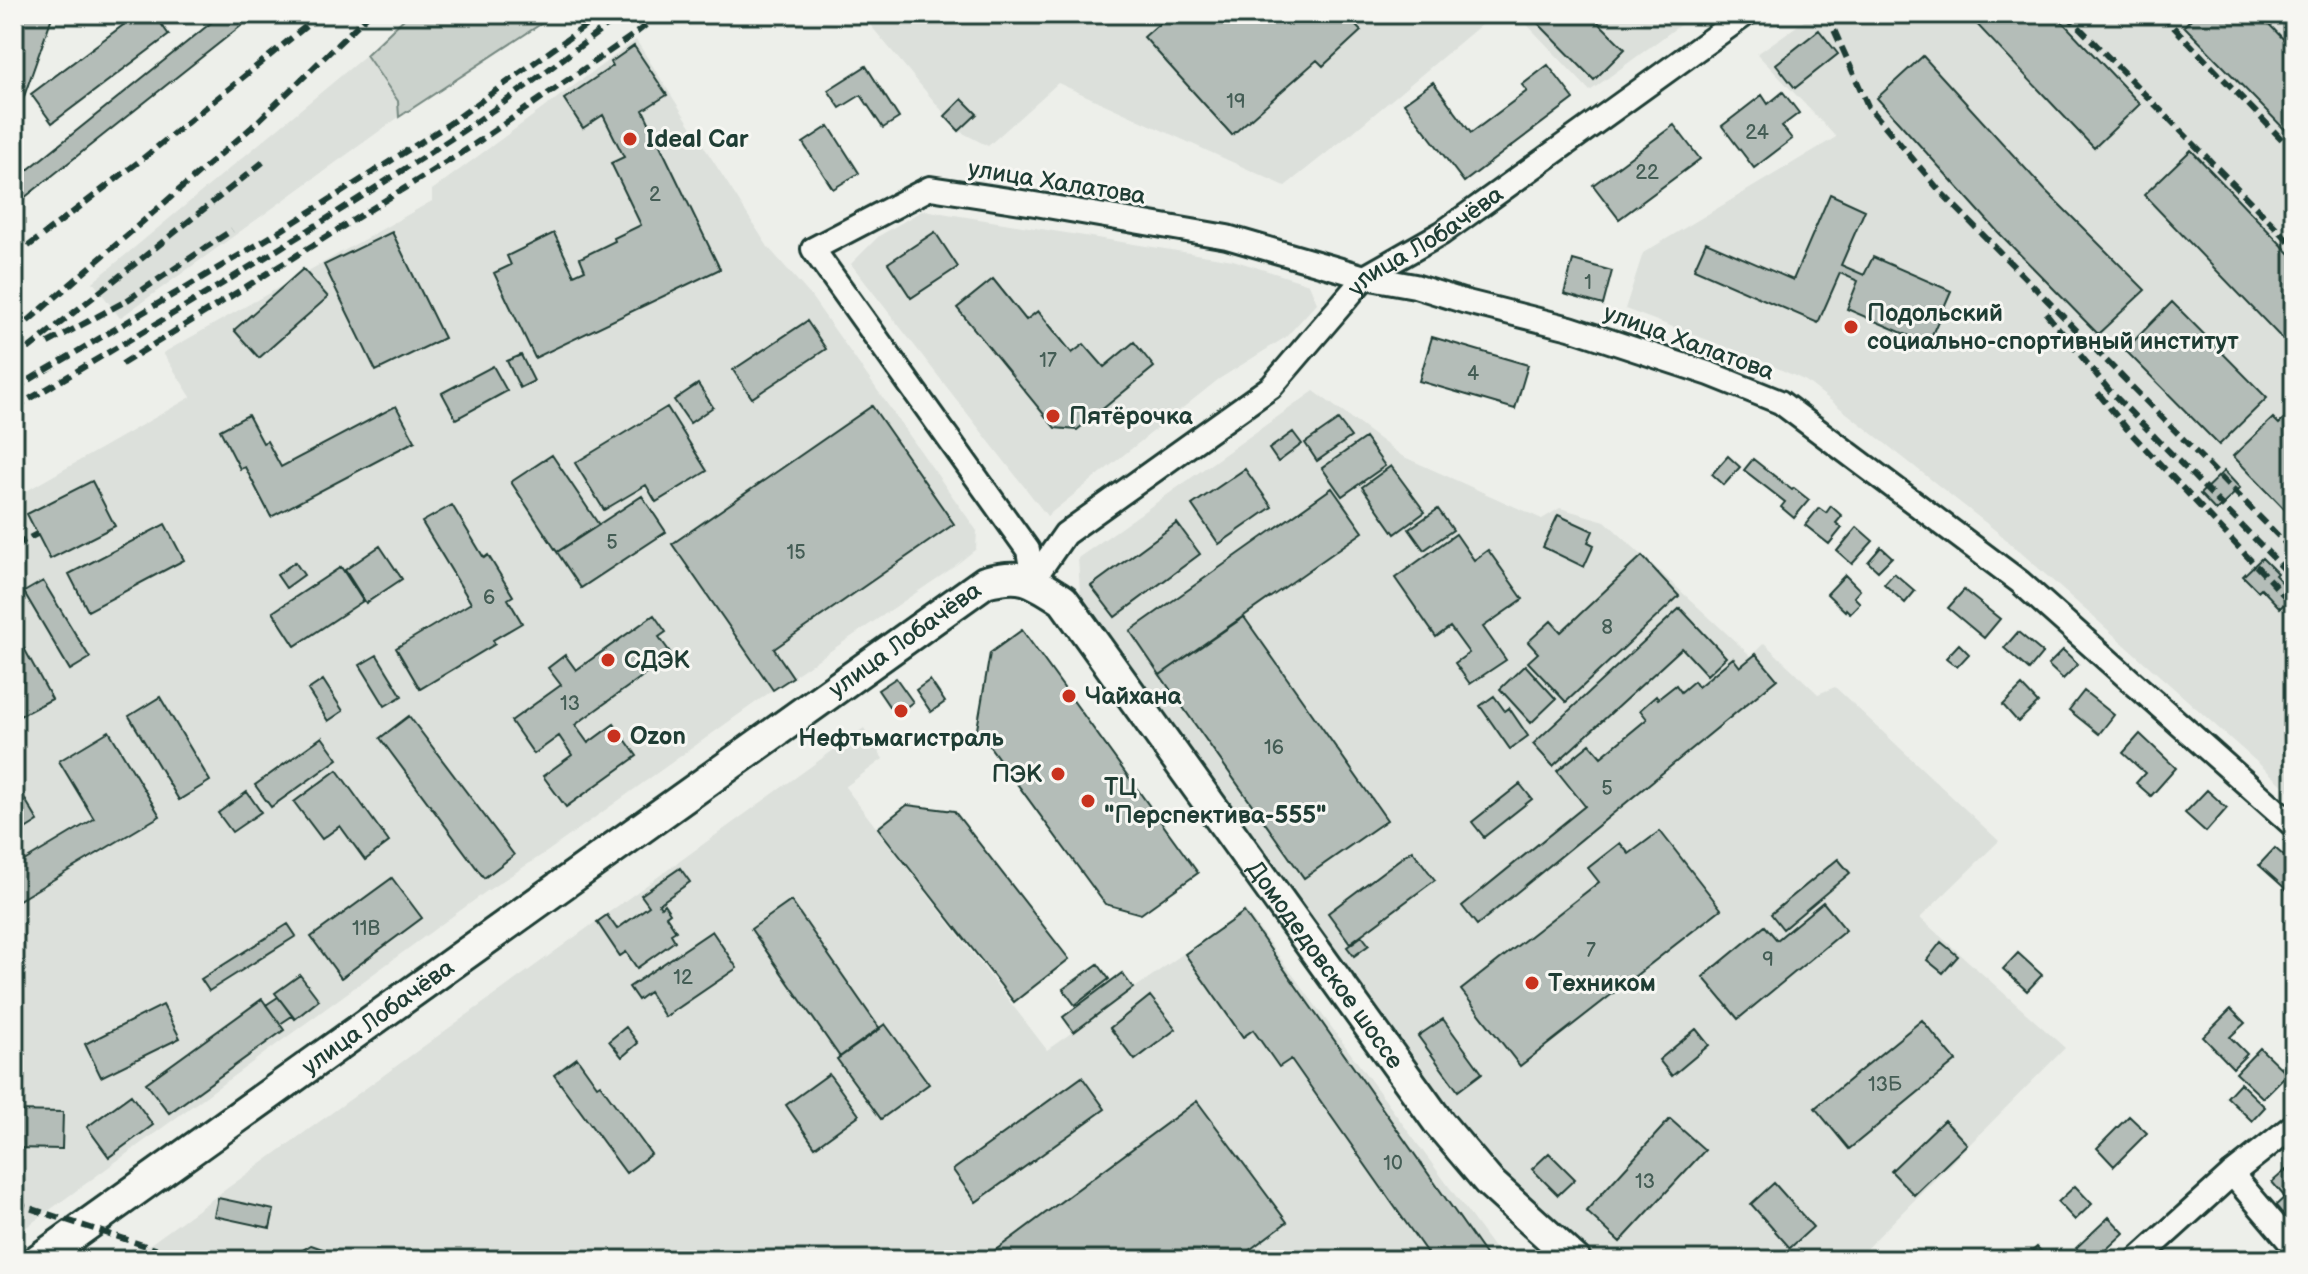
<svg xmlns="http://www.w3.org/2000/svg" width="2308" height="1274" viewBox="0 0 2308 1274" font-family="'Balsamiq Sans',sans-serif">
	<rect width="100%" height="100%" fill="#edefea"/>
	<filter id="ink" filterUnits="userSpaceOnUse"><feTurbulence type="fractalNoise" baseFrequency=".0125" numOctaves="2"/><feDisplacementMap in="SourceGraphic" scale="16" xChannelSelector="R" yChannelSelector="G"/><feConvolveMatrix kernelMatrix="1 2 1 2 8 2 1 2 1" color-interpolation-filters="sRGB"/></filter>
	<g filter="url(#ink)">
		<path fill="#dce0db" d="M861,14H1494L1353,132L1285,186L1058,83L988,146L959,131Z
			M1517,14H1695L1590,91Z
			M1814,14H2294V795L2000,534L1806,381L1753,357L1625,309L1643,253L1836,137L1757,54Z
			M636,40L768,247L810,295L977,531L976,549L951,569L773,690L548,851L487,891L14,1236V498L191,397L163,353L432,201V190Z
			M366,55L398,101L399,117L120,318L93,282Z
			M923,210L1233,260L1309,284L1317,303L1286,337L1219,379L1047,516L851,264L879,236Z
			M1314,391L1402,456L1542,519L1560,508L1605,521L1751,656L1764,643L1818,694L1835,687L1999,841L1920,918L2065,1048L1855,1260H1599L1478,1152L1080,593L1078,558Z
			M864,728L883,759L845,787L1047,1050L1245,910L1503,1260H128Z"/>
		<path fill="#cbd2cc" stroke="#758880" stroke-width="2" d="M409,14H556L399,117L398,101L366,55Z"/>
		<path fill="#b4bdb8" stroke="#1f3d34" stroke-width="2" d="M14,14H53L15,122L14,121Z
			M138,14H154L169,35L52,123L31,94Z
			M222,14H256L14,206V181Z
			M1170,14H1367L1355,25L1361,31L1323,66L1317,60L1232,135L1144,37Z
			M1529,14H1590L1625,49L1594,80Z
			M1974,14H2055L2140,104L2094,148L1970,17Z
			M2196,14H2259L2294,50V139L2184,26Z
			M1819,30L1838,54L1795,88L1776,64Z
			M634,46L667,95L643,110L720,269L535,358L494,273L511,265L507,256L554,233L574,275L585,270L580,258L615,241L614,238L641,225L611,163L624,157L603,115L583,128L564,99L613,66L611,62Z
			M1923,56L2045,190L2145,290L2098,334L1998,232L1877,98Z
			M1548,65L1574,99L1464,182L1404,103L1433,82L1471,133L1527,91L1522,85Z
			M866,66L899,118L883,128L861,95L840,108L828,90Z
			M1783,92L1799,113L1782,126L1792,139L1754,168L1722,126L1762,95L1768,104Z
			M962,99L977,114L959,131L945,116Z
			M1674,125L1700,159L1619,219L1593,185Z
			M829,126L859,173L833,189L803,143Z
			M2191,150L2294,258V351L2144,195Z
			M1830,194L1865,210L1841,265L1864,275L1873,257L1951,291L1928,344L1847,309L1858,281L1840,273L1818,323L1694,269L1706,242L1793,280Z
			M392,232L444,338L376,371L324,265Z
			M935,232L958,267L911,298L888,263Z
			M1573,260L1612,271L1603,305L1564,294Z
			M303,269L328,297L259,358L234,330Z
			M993,279L1026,320L1038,311L1072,353L1084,344L1104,367L1134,342L1154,367L1077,430L1055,428L957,308Z
			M2172,302L2267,398L2219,445L2125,350Z
			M807,321L826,349L752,398L733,370Z
			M1432,337L1528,365L1515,409L1419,381Z
			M521,355L534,381L520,388L507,361Z
			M493,366L507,391L456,419L442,393Z
			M698,384L713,407L690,423L674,400Z
			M396,406L415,441L271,517L245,467L240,469L220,430L248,415L263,443L267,441L281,467Z
			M872,406L954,524L774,649L793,677L773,690L672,544Z
			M667,407L707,471L656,502L646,485L604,510L575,463Z
			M2294,410V519L2233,456L2273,418L2279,424Z
			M1338,420L1351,437L1317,461L1305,443Z
			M1293,432L1302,444L1278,462L1269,449Z
			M1365,438L1385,466L1342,496L1322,468Z
			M552,455L599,525L557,552L511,482Z
			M1728,456L1740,467L1724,485L1712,474Z
			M1753,459L1792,490L1794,488L1809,500L1794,518L1781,507L1785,502L1744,470Z
			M1391,466L1425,512L1395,534L1362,487Z
			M1245,469L1272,507L1219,544L1192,505Z
			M2224,471L2240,488L2216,511L2200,494Z
			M92,481L115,526L50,559L27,514Z
			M1332,488L1363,532L1160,675L1130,631Z
			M642,496L666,532L581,588L557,552Z
			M452,505L484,558L488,555L513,596L508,599L522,623L493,640L495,644L420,689L396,648L471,603L422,522Z
			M1831,506L1842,516L1836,523L1842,528L1829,544L1805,525L1819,508L1826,513Z
			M1438,509L1453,530L1424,550L1409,529Z
			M1558,515L1593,531L1588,542L1594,545L1584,567L1543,547Z
			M1177,523L1200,554L1115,617L1091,586Z
			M165,524L184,560L88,611L69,574Z
			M1857,527L1873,541L1852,564L1837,551Z
			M1456,534L1474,560L1488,550L1523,599L1483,627L1506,660L1470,684L1455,663L1469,653L1450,627L1436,637L1395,578Z
			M380,546L402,579L366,603L345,570Z
			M1881,547L1892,557L1878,571L1868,562Z
			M1642,556L1679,596L1566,702L1528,662L1538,653L1528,642L1551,621L1561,632Z
			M2262,558L2277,573L2275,575L2294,595L2280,608L2261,588L2258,591L2243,576Z
			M295,562L304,575L286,588L277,575Z
			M341,567L363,601L295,646L273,612Z
			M1894,573L1915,591L1905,603L1884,584Z
			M1845,575L1860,590L1854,597L1860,603L1850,613L1846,609L1845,611L1827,594Z
			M43,581L90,658L70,670L24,592Z
			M1964,590L2000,619L1984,638L1948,608Z
			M1680,608L1726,657L1707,675L1682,648L1553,766L1533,744Z
			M654,615L666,632L659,637L672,655L575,725L588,743L614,724L637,756L566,807L543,776L572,755L559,736L534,754L511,721L561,685L548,668L565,655L576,670Z
			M1244,617L1387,820L1304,878L1160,675Z
			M14,630L52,699L14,719Z
			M1022,630L1198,873L1141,914L1105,904L977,729L990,653Z
			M2018,632L2043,653L2029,670L2004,648Z
			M1959,644L1969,654L1957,667L1946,658Z
			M2063,650L2078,664L2063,679L2048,665Z
			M1756,654L1777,679L1477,925L1462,906L1585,806L1557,771L1590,744L1601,757L1647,719L1640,710L1656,696L1658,699L1676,685L1681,692L1694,681L1698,687L1733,658L1740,667Z
			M377,655L402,696L385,706L360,665Z
			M1525,665L1556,699L1531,723L1500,689Z
			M896,678L913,702L895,715L878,690Z
			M323,680L343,711L328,721L308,690Z
			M930,680L945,702L931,712L916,690Z
			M2022,686L2038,703L2018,722L2003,705Z
			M2084,691L2114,715L2099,734L2069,710Z
			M1494,696L1505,711L1509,708L1528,736L1510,749L1480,706Z
			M160,697L210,781L179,800L129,716Z
			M409,716L514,855L484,878L380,738Z
			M109,731L160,816L14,903V867L94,819L59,761Z
			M2140,734L2176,768L2151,796L2136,783L2145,773L2123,753Z
			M322,737L338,759L271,807L255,785Z
			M337,770L389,842L365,860L340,826L322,839L294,802Z
			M14,781L38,821L14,836Z
			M1520,784L1532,799L1484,837L1472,822Z
			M2207,790L2227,808L2206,832L2185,813Z
			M247,792L261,812L232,832L218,813Z
			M907,805L954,811L1069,959L1014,1002L878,828Z
			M1660,831L1721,909L1520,1066L1461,990L1599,882L1588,868L1620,843L1629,854Z
			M2275,848L2294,865V882L2287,890L2259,865Z
			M1412,850L1435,880L1350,943L1328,913Z
			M1838,859L1850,873L1783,929L1771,914Z
			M680,868L690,882L659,904L661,907L664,904L670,913L666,916L676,931L671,934L675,941L637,968L626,952L620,956L597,922L607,915L617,929L649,906L641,895Z
			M392,878L422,918L341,978L311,937Z
			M791,901L880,1029L840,1057L751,929Z
			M1823,902L1846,930L1738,1019L1703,977L1765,926L1777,940Z
			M1244,912L1489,1260H1432L1291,1059L1279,1067L1253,1030L1243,1037L1185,954Z
			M288,924L296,936L209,991L201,979Z
			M712,931L737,968L665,1017L649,992L638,1000L629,987Z
			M1362,936L1369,945L1354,956L1347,947Z
			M1941,942L1958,956L1943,973L1927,960Z
			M2018,953L2042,975L2027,991L2003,969Z
			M1098,964L1109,979L1075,1005L1063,989Z
			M1122,973L1133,988L1074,1032L1063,1017Z
			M300,975L319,1000L295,1019L275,993Z
			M1150,996L1176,1029L1135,1060L1110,1028Z
			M278,997L292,1016L280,1024L266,1005Z
			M262,999L284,1030L169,1113L146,1083Z
			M163,1005L180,1038L101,1077L85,1044Z
			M2231,1009L2245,1023L2230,1037L2247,1054L2233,1068L2203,1037Z
			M1443,1019L1482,1073L1458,1091L1418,1036Z
			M1922,1020L1956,1061L1849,1149L1815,1108Z
			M885,1024L929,1084L881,1119L837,1059Z
			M626,1027L638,1043L622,1057L609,1041Z
			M1696,1029L1709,1045L1672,1076L1659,1060Z
			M2260,1048L2287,1074L2263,1098L2236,1073Z
			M577,1058L597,1086L600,1084L651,1154L626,1173L554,1075Z
			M829,1074L859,1115L815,1147L786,1105Z
			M1082,1077L1105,1109L976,1202L953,1170Z
			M2240,1083L2265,1107L2252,1121L2227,1097Z
			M131,1095L153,1125L109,1157L87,1127Z
			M1197,1101L1287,1222L1236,1260H982Z
			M14,1111L63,1112L62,1149L14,1148Z
			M2129,1116L2147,1133L2114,1166L2097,1148Z
			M1670,1119L1705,1150L1620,1242L1586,1211Z
			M1944,1120L1967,1144L1914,1195L1891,1171Z
			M1549,1153L1575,1179L1558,1195L1532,1169Z
			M2294,1163V1187L2284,1196L2272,1182Z
			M1774,1183L1813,1227L1790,1248L1751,1204Z
			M2075,1186L2092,1204L2075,1220L2058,1202Z
			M2286,1196L2293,1203L2281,1215L2274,1207Z
			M218,1198L274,1210L270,1228L214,1216Z
			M2109,1217L2124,1233L2095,1260H2087L2076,1248Z
			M311,1245L355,1260H291V1257Z
			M2037,1247L2049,1260H2022Z"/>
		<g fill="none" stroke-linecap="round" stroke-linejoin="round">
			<g stroke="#1f3d34" stroke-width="28">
				<g id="minor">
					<path d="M1033,580L1028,550L813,249L930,188L1035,204L1227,237L1365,277L1415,286L1463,301L1570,328L1710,374L1780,402L2020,582L2294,826"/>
					<path id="s1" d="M1033,580L1065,534L1271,387L1365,277L1442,233L1746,14"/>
					<path d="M2232,1174L2294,1247"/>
					<path d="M2137,1260L2232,1174L2294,1125"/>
				</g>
			</g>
			<g stroke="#1f3d34" stroke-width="36">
				<g id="secondary">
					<path id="s2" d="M38,1260L985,582C1023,572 1032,580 1063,600L1439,1123L1488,1181L1575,1260"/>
				</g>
			</g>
			<use href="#minor" stroke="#f6f6f2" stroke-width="22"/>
			<use href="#secondary" stroke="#f6f6f2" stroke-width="30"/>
			<path stroke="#1f3d34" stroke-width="6" stroke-dasharray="12 6" stroke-linecap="butt" d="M1827,14L1868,106L1940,191L2294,552
				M2066,14L2294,246
				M2161,14L2294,152
				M14,257L141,160L321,14
				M2046,313L2109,390L2294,579
				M14,333L252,127L369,14
				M48,343L126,301L232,230
				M14,360L267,159
				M122,364L469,148L636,33L660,14
				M14,389L277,233L449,124L602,14
				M2098,393L2127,429L2294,606
				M14,408C163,321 311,231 455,136C513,98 567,55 623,14
				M14,546L37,534
				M14,1203L189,1260"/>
		</g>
	</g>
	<g fill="#c8321e" stroke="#f6f6f2" stroke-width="3">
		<circle cx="630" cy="139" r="8"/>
		<circle cx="1851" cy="327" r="8"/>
		<circle cx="1053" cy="416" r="8"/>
		<circle cx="608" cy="660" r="8"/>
		<circle cx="1069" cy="696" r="8"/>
		<circle cx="901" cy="711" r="8"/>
		<circle cx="614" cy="736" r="8"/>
		<circle cx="1058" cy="774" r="8"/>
		<circle cx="1088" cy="801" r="8"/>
		<circle cx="1532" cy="983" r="8"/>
	</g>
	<g text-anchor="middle" stroke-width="6" stroke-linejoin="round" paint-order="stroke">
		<g font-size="20" fill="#445d55">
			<text x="1236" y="108">19</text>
			<text x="1757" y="139">24</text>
			<text x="1647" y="179">22</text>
			<text x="655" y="201">2</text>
			<text x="1588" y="289">1</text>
			<text x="1048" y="367">17</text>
			<text x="1473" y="380">4</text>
			<text x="612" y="549">5</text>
			<text x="796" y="559">15</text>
			<text x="489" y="604">6</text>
			<text x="1607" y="634">8</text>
			<text x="570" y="710">13</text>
			<text x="1274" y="754">16</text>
			<text x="1607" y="795">5</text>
			<text x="366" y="935">11В</text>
			<text x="1591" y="957">7</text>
			<text x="1768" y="966">9</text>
			<text x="683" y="984">12</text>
			<text x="1885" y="1091">13Б</text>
			<text x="1393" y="1170">10</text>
			<text x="1645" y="1188">13</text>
		</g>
		<g font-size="24" font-weight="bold" fill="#1f3d34" stroke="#f6f6f2" text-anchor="start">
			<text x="646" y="147">Ideal Car</text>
			<text x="1867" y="321">Подольский<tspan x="1867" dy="28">социально-спортивный институт</tspan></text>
			<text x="1069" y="424">Пятёрочка</text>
			<text x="624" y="668">СДЭК</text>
			<text x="1085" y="704">Чайхана</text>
			<text x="630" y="744">Ozon</text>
			<text x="901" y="746" text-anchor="middle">Нефтьмагистраль</text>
			<text x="1042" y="782" text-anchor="end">ПЭК</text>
			<text x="1104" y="795">ТЦ<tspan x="1104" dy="28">"Перспектива-555"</tspan></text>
			<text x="1548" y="991">Техником</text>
		</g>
		<g font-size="24" fill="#1f3d34" stroke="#f6f6f2">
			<text transform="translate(1057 182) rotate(9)" y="8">улица Халатова</text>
			<text dy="8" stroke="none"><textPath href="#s1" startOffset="524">улица Лобачёва</textPath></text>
			<text transform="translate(1689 342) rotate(20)" y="8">улица Халатова</text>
			<text dy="8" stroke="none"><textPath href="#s2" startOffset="1066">улица Лобачёва</textPath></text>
			<text dy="8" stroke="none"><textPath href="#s2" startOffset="1698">Домодедовское шоссе</textPath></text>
			<text dy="8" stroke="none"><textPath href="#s2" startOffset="418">улица Лобачёва</textPath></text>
		</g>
	</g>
	<rect width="2308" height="1274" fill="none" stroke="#f6f6f2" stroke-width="48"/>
	<rect x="24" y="24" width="2260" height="1226" fill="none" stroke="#1f3d34" stroke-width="3" filter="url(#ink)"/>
</svg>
